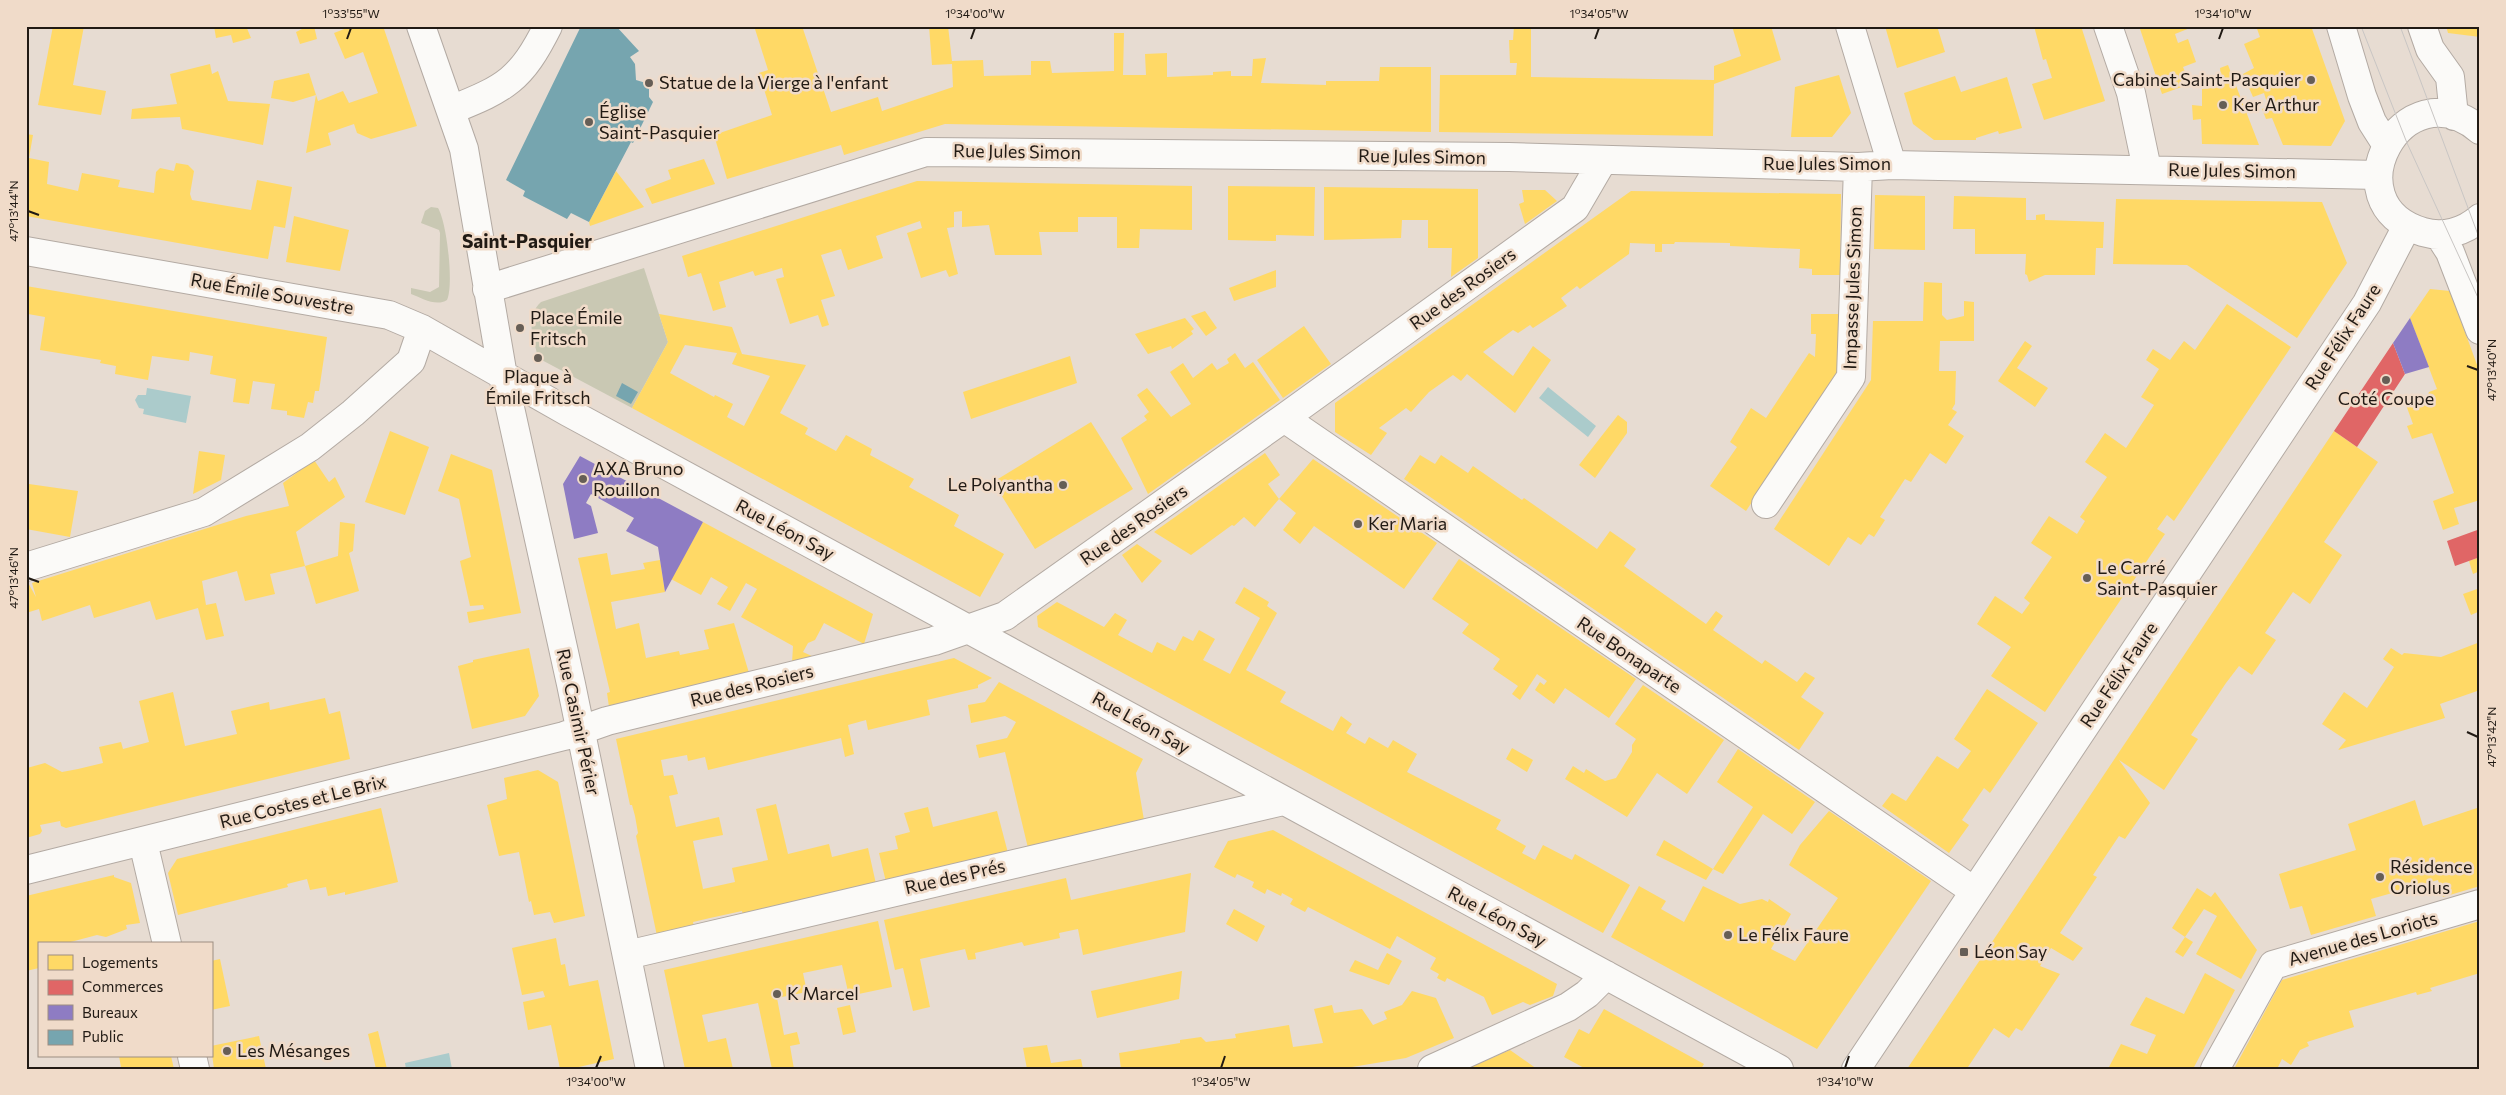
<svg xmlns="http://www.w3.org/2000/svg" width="2506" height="1095" viewBox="0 0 2506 1095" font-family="Commissioner,sans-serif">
	<rect width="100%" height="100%" fill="#e7dcd2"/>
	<path fill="#c9c8b3" d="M431,207L438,208C447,223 454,285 447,300C436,307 422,298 411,294V288L430,292L439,287L440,233L439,230L421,223L425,211Z
		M644,268L668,342L632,408L538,358C534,339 524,318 541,302Z"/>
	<path fill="#abcbcb" d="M1548,387L1596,426L1588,437L1539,398Z
		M147,388L191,396L186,423L143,414L144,409L139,408L135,400L138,395H146Z
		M449,1053L452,1069H406L405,1063Z"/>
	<path fill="#ffd966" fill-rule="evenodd" d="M53,26H84L73,85L106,91L101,115L38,105Z
		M214,26H246L251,38L233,43L231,35L216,38Z
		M308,26H314L317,39L300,44L296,32Z
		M352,26H383L417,126L371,139L357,133L354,124L328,133L331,145L306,153L316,95L318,101L343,91L349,103L378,93L363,52L345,59L334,33Z
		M764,26H802L831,112L878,97L882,111L953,87L952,64L932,65L929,26H948L952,61L983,60L984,76L1031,75V61H1050L1052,73L1114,71V33H1124L1123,75H1146L1145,54L1167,53V77L1213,75V72L1231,71V76H1252L1253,59L1266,58L1261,83L1326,85V81H1379L1380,67H1431V132L945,124L844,155L841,145L727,179L714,135L772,115L759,73L768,70L755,29Z
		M1514,26H1531V77L1714,80V66L1741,56L1732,26H1771L1781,60L1714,84L1713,136L1439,132L1440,75H1516L1517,63H1510L1509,40H1513Z
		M1885,26H1937L1945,52L1897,68Z
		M2034,26H2081L2105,101L2044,120L2032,84L2052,78L2046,59L2043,60Z
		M2139,26H2195L2175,34L2178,43L2188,39L2196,62L2183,67L2190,84L2162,94Z
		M2256,26H2311L2345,121L2331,146L2283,145L2272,118L2266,119L2262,109L2268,106L2264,93L2253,97L2243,74L2254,68L2244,44L2260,37Z
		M2446,26H2480V37L2448,33Z
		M210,64L212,74L218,71L228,101L270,104L263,145L182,129L180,117L131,119L132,109L177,104L170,74Z
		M2228,65L2259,145L2202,144L2201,119L2193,120L2192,105L2202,106V89L2222,87L2220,68Z
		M309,73L316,95L293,102L271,98L274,81Z
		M1839,75L1851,113L1832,137H1791L1795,87Z
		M1955,76L1961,92L2007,77L2022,128L1999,134L1998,131L1976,138V140H1934L1913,124L1904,93Z
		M871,80L873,87L866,89L864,82Z
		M26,134L33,135L29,158L49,162L47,184L78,191L82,173L120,180L118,187L154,193L156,172L160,168L174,171L176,163L188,165L194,171L190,194L192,200L251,210L257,180L292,187L285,228L274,226L268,259L26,216Z
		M704,159L715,184L652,204L645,189L671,179L668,170Z
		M616,171L644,207L590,226L589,222Z
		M917,181L1192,186V230L1140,229L1139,248H1117V217H1078V232H1039L1042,255H995L989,225L962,227V211L954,212V227L947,228L958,274L949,277L946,270L921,278L907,233L922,228L920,221L876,236L883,258L848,270L841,249L821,255L835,296L821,300L829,325L822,327L818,315L790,324L776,279L784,277L782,268L755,276L753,271L719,282L726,307L713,311L701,273L688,277L682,256Z
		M1228,186L1315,187L1314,236L1276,235V241L1228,240Z
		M1324,187L1478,189V258L1451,277L1452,248H1428V220H1402L1401,238L1324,240Z
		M1522,190H1545L1557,201L1525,224L1519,204L1524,202Z
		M1631,191L1841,194L1840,275H1812V269L1799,268L1800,249L1730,246V243L1675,242L1674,244H1662V252H1655V244L1630,243L1629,254L1580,289L1577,286L1561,298L1567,306L1533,328L1530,325L1518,333L1513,330L1483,352L1513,376L1533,346L1551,360L1515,413L1467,374L1461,381L1453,375L1429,392L1411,412L1406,408L1379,428L1387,433L1371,455L1335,432V403Z
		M1875,195L1925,196V250L1874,249Z
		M1954,196L2026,198V220H2036V215L2045,214V220L2104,222L2103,248H2096L2095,275H2045L2029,282L2027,275L2025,274L2026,254H1975V229H1953Z
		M2116,199L2322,202L2347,263L2297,338L2187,265L2113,264Z
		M294,216L349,230L340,271L286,262Z
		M1276,270V287L1234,301L1229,288Z
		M1924,282L1942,283V315L1947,320L1964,316V301L1974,302V341H1940L1939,371H1956L1955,404L1952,409L1957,412L1948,425L1964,436L1946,464L1930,453L1911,482L1905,479L1880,517L1885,520L1874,537L1869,534L1861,545L1848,537L1829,566L1774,529L1871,380L1873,321H1923Z
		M26,286L327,337L319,391H315L313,403L308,402L304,418L287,415V411L271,409L275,384L253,381L249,404L233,402L236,379L210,374L213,356L190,352L189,361L152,356L148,380L115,374L116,366L100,363L101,360L40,350L45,317L28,314L26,319Z
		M2430,289L2450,291L2480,373V500L2454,508L2459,524L2443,530L2433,501L2454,493L2432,433L2412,439L2407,426L2413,424L2406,405L2419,399L2426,400L2429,392L2437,389L2410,318Z
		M2227,304L2291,347L2174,521L2167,515L2157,529L2165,534L2045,712L1991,676L2011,647L1977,624L1995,596L2022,614L2030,603L2024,598L2052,557L2031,543L2049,516L2077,534L2085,521L2080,517L2107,477L2085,462L2105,433L2126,448L2154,405L2141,397L2159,369L2146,360L2153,349L2170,360L2184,341L2195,350Z
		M1205,311L1217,328L1206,336L1191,316Z
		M659,314L732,327L742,354L806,365L780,413L808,428L805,434L836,451L846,435L872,449L870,455L914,479L909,487L959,515L954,526L1004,554L980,597L632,408L668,342ZM685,345L737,353L732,364L770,376L744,426L727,417L733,404L715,395L714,397L670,373Z
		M1811,314H1839L1838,372L1746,511L1710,486L1737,447L1730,442L1751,408L1766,418L1809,353L1815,357L1816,334H1811Z
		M1185,318L1194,329L1191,331L1193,334L1172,349L1171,346L1148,354L1135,334Z
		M1304,326L1331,364L1283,398L1257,360Z
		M2025,341L2032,346L2017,368L2048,388L2035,407L1998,381Z
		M1235,353L1245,368L1253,362L1280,400L1148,494L1121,438L1147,420L1144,416L1149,412L1137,395L1147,388L1171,417L1191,404L1170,372L1183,363L1193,378L1212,363L1217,370L1229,363L1227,359Z
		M1070,356L1077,383L971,419L963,392Z
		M1618,415L1627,422V433L1595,478L1579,465Z
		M1091,422L1133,489L1035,549L993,482Z
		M390,431L429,447L405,515L365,502Z
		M2334,431L2378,462L2324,542L2342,555L2310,604L2293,592L2265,633L2276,640L2252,675L2239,666L2226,683L2191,735L2198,739L2164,790L2119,760L2150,803L2125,839L2119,836L2093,875L2097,877L2060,933L2083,948L2073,961L2051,948L2040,966L2060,974L2022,1031L2016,1028L2009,1038L1994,1028L1968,1067L1972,1069H1907Z
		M199,451L225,455L221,480L193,494Z
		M1265,453L1280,475L1268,484L1279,499L1313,459L1437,543L1404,589L1314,526L1300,544L1283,530L1296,513L1279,499L1255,527L1244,517L1234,526L1232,525L1191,555L1154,532Z
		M451,454L492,470L521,613L469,623L467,612L484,609L483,605L470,606L460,561L471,557L459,499L438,491Z
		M1420,455L1435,464L1441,455L1468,473L1473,466L1522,500L1524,498L1597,549L1610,531L1636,549L1624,566L1706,624L1716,611L1723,616L1713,630L1762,664L1765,660L1797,682L1805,672L1815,678L1801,697L1824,713L1799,750L1404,479Z
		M314,460L329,482L335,477L345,497L296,532L305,566L270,574L275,594L245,601L237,571L202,581L206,605L216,603L224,636L206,640L198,608L156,620L150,601L94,618L90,605L42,621L39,609L26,613V579L36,597L32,583L246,516L289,506L283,483Z
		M29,484L78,491L70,537L26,529V503Z
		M340,522L355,524L353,551L349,553L359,591L316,604L305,566L338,556Z
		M703,522L873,614L864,644L824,623L815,640L808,643L803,652L814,657L792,663L793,646L741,617L757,589L746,583L730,611L717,604L728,587L711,577L701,595L671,579Z
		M1137,544L1162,561L1142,583L1122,555Z
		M607,553L611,575L645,569L643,563L660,560L665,592L611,602L616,629L639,623L646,658L679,651L680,655L709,649L704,630L734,623L749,673L609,707L607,693L610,692L578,558Z
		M2480,557V571L2473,574L2469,561Z
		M1459,559L1636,679L1609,718L1565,688L1554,704L1535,690L1540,682L1544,685L1547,681L1537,674L1520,700L1512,694L1518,686L1493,669L1500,659L1462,633L1469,624L1432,599Z
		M1244,587L1269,602L1267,606L1277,613L1246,670L1286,692L1280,702L1333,731L1341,716L1352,724L1346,733L1365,744L1369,737L1388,748L1393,740L1417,754L1407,772L1501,820L1496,829L1526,846L1522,853L1535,860L1543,845L1572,860L1575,854L1630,885L1603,933L1038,627L1037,616L1057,602L1104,627L1115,613L1127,620L1118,635L1152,653L1157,642L1175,651L1183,636L1193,641L1199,630L1215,639L1203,660L1230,674L1260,618L1235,603Z
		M2480,588V611L2471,615L2463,594Z
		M2480,642V690L2440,704L2445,718L2338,750L2346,740L2322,724L2344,692L2367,708L2394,667L2383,659L2391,648L2402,655L2404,653L2441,657Z
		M529,648L539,696L525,716L472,729L458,666L473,662V660Z
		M954,658L992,678L978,685V688L927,700L930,715L868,730L866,720L848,725L854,754L845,757L841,738L708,770L705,757L688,761L687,755L661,760L664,776L673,775L678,794L669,796L676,827L719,817L723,835L693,841L703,889L735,882L732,868L768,860L756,809L776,804L788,854L829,844L832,857L868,848L876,884L743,916L742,911L710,918L693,922L694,927L657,936L636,836L638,833L635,816L632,805H630L616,739Z
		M999,682L1143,759L1136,773L1144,820L1028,848L1005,752L979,758L976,745L1007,738L1016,722L1005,716L971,723L968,705L985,702Z
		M1643,685L1724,740L1687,794L1657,773L1627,817L1565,779L1573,766L1584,773L1586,769L1605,781L1616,778L1632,752V745L1636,739L1615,724Z
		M1987,689L2038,723L1990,793L1984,788L1962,820L1969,825L1949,853L1882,806L1892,793L1906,801L1937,756L1958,769L1971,751L1954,739Z
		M173,692L185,746L237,734L231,711L269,702L270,710L325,698L329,714L340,711L350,759L66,828L61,826L60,821L40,825L42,831L40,834L26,838L27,768L45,763L62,772L78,769L103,763L99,747L121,742L123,749L149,742L139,701Z
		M1512,748L1533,760L1527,772L1506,759Z
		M1738,749L1815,802L1792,834L1763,814L1723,874L1713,869L1753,807L1717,782Z
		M538,770L558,782L585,916L554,923L550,912L534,915L531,901L529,902L519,852L499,856L487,805L507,799L504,778Z
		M2415,800L2423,826L2480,807V886L2443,897L2438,880L2371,899L2376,916L2311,935L2302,906L2290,909L2279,874L2356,850L2348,824Z
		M928,807L933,827L997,811L1008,853L886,882L879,853L898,849L895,836L910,832L904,813Z
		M381,808L398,882L345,895V892L328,896L326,887L310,890L307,879L287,884L288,887L178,915L168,873L177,859Z
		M1829,811L1931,881L1817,1049L1611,937L1639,886L1666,901L1661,909L1684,922L1703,886L1740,904L1762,899L1768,902L1769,899L1791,914L1771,949L1795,961L1838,898L1789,865L1800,845Z
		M1273,830L1557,984L1553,996L1530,1005L1523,1002L1492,1015L1484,997L1447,978L1445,982L1437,978L1439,974L1430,969L1436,958L1397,936L1390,949L1308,907L1305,912L1290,904L1293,899L1282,893L1281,896L1267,889L1265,894L1252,887L1254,882L1237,874L1235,878L1214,867L1228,841Z
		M1664,840L1713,869L1706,880L1656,855Z
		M1191,873L1185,932L1083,955L1078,929L1059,933L1060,938L1024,946L1022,942L975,953L976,959L968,960L965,949L920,959L930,1007L913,1011L903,968L895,970L884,920L1066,878L1071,900Z
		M114,875V877L131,883L140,923L126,925L127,929L106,937L97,935L63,944H39V968L26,971V896Z
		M2197,888L2211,897L2215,892L2257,950L2241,979L2196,954L2217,916L2204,909L2185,937L2193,942L2183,957L2175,952L2185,937L2172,928Z
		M1234,909L1265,926L1257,942L1226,924Z
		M878,921L892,987L849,996L842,965L803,973L807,992L777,998L784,1035L797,1032L800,1044L790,1046L794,1069H772L758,1003L702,1015L708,1042L726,1038L733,1069H685L664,970Z
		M2480,921V973L2430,988L2432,991L2417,995L2416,992L2349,1011L2354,1027L2307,1042L2309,1046L2300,1050L2291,1065L2282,1059L2277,1069H2234L2282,980Z
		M556,938L561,965L565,964L569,986L598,980L614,1059L570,1069H560L551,1025L528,1030L523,1002L545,997L543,991L522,995L512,948Z
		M1387,953L1402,961L1389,985L1349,971L1355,960L1378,970Z
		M220,959L230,1006L211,1010V961Z
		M1182,971L1179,999L1097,1018L1091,991Z
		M2205,973L2235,990L2193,1069L2109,1067L2121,1044L2147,1054L2156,1035L2130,1025L2146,997L2184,1014Z
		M1412,991L1436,998L1454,1038L1406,1058L1340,1069H1121L1119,1053L1180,1043V1040L1201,1037L1206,1042L1236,1038L1235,1034L1289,1025L1293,1047L1323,1043L1314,1009L1332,1005L1334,1013L1362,1009L1373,1025L1387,1019L1384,1012L1402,1005Z
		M850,1005L856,1032L843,1035L837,1008Z
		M1604,1009L1704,1064L1701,1069H1586L1564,1057L1579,1029L1589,1034Z
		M378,1031L387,1069H376L368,1034Z
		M259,1036L266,1069H214L211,1046Z
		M1047,1045L1051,1063L1081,1059L1083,1069H1027L1023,1048Z
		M1510,1050L1537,1069H1466L1478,1064Z
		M119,1056H171L174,1069H115L121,1067Z"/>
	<path fill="#e06666" d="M2393,343L2405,374L2357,447L2334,431Z
		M2480,529V557L2455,566L2447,541Z"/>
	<path fill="#8e7cc3" d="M2410,318L2429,367L2405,374L2393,343Z
		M580,456L703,522L665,592L658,547L626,531L634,518L591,494L586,503L591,506L598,533L574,539L563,484Z"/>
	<path fill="#76a5af" d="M581,26H616L639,51L630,57L635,64L636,80L646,83L649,88V97L653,102L633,143L631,142L589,222L571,213L567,219L523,196L525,191L506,180Z
		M622,383L638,392L631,404L616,396Z"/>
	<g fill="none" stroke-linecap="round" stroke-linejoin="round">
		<g stroke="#b3aaa3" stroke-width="30">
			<path id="minor" d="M421,26L464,149L503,376L571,684L650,1069
				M1850,26L1892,165
				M2108,26L2131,93L2147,169
				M2341,26L2362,96L2372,122L2386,144
				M2422,26L2430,49L2450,77L2454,116
				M451,110C506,88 521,80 548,26
				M2480,130C2403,65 2328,204 2423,232C2443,238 2464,232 2480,218
				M2439,235L2450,252L2480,330
				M26,251L389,315L422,329L568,412L1779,1069
				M487,289L926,152L1509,157L1858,167L1892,165L2378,175
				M1284,418L1974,891
				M1766,504L1851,377L1858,167
				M26,567L204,512L310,447L353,413L411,361L422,329
				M143,842L167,944
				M26,870L564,736L607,721L934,641L1005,616L1284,418L1575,208L1603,160
				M627,955L1283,801
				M192,1056L195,1069
				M1432,1069L1568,1007L1587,994L1606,975
				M1856,1069L2367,303L2407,226
				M2215,1069L2273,965L2480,904"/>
		</g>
		<use href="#minor" stroke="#fbfaf8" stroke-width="28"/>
		<path stroke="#c9c6c4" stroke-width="1" d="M2361,26L2407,143L2480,302
			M2400,26L2480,240"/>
	</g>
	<path fill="none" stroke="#211a14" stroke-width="2" d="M347,39L351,28M971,39L975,28M1595,39L1599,28M2219,39L2223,28M28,211L39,215M2467,366L2478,370M28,578L39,582M2467,732L2478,737M596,1068L601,1056M1221,1068L1225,1056M1845,1068L1849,1056"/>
	<g fill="#665e56" stroke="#f0dbc9" stroke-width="2">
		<circle cx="2311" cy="80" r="5"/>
		<circle cx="649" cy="83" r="5"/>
		<circle cx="2223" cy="105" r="5"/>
		<circle cx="589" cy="122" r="5"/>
		<circle cx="520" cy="328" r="5"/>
		<circle cx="538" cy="358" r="5"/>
		<circle cx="2386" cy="380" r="5"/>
		<circle cx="583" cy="479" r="5"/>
		<circle cx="1063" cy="485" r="5"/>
		<circle cx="1358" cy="524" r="5"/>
		<circle cx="2087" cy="578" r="5"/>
		<circle cx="2380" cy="877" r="5"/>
		<circle cx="1728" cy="935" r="5"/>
		<rect x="1959" y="947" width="10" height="10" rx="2.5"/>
		<circle cx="777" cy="994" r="5"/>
		<circle cx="227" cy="1051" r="5"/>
	</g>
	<g text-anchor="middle" stroke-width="5" stroke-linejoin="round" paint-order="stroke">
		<g font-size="18" fill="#211a14" stroke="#f0dbc9" text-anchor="start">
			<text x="2301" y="86" text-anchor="end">Cabinet Saint-Pasquier</text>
			<text x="659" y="89">Statue de la Vierge à l'enfant</text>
			<text x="2233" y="111">Ker Arthur</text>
			<text x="599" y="118">Église<tspan x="599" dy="21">Saint-Pasquier</tspan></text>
			<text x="530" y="324">Place Émile<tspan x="530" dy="21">Fritsch</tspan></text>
			<text x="538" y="383" text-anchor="middle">Plaque à<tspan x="538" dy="21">Émile Fritsch</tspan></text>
			<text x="2386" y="405" text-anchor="middle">Coté Coupe</text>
			<text x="593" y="475">AXA Bruno<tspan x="593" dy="21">Rouillon</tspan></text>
			<text x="1053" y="491" text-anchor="end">Le Polyantha</text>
			<text x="1368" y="530">Ker Maria</text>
			<text x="2097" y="574">Le Carré<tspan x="2097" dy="21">Saint-Pasquier</tspan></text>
			<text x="2390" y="873">Résidence<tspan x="2390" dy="21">Oriolus</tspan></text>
			<text x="1738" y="941">Le Félix Faure</text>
			<text x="1974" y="958">Léon Say</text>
			<text x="787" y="1000">K Marcel</text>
			<text x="237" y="1057">Les Mésanges</text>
		</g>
		<g font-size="18" fill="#211a14" stroke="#f0dbc9">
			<text transform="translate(1017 152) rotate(1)" y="6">Rue Jules Simon</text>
			<text transform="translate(1422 157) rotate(1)" y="6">Rue Jules Simon</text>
			<text x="1827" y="170">Rue Jules Simon</text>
			<text transform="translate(2232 171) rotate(1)" y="6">Rue Jules Simon</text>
			<text transform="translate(1853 288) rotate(-88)" y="6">Impasse Jules Simon</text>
			<text transform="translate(1463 289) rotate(-36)" y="6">Rue des Rosiers</text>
			<text transform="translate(272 294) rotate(10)" y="6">Rue Émile Souvestre</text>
			<text transform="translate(2343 337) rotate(-57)" y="6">Rue Félix Faure</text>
			<text transform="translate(1134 525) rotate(-35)" y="6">Rue des Rosiers</text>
			<text transform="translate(785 530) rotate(28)" y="6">Rue Léon Say</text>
			<text transform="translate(1629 655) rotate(34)" y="6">Rue Bonaparte</text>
			<text transform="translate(2119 675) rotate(-56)" y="6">Rue Félix Faure</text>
			<text transform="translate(752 686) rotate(-14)" y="6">Rue des Rosiers</text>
			<text transform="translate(578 722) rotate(78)" y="6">Rue Casimir Périer</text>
			<text transform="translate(1141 723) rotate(29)" y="6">Rue Léon Say</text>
			<text transform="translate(303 802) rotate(-14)" y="6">Rue Costes et Le Brix</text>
			<text transform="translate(955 877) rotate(-13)" y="6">Rue des Prés</text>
			<text transform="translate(1497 917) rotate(28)" y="6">Rue Léon Say</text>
			<text transform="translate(2363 939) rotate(-16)" y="6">Avenue des Loriots</text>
		</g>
		<g font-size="19" font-weight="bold" fill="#211a14" stroke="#f0dbc9">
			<text x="527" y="248">Saint-Pasquier</text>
		</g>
	</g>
	<rect width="2506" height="1095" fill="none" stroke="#f0dbc9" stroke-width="55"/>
	<rect x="38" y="942" width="175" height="115" fill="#f0dbc9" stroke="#9d8e81"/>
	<rect x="48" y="955" width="25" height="15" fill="#ffd966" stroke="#9d8e81"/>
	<text x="82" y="968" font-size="15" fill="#211a14">Logements</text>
	<rect x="48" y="980" width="25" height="15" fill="#e06666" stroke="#9d8e81"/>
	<text x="82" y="992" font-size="15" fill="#211a14">Commerces</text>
	<rect x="48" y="1005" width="25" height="15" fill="#8e7cc3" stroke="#9d8e81"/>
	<text x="82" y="1018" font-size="15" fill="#211a14">Bureaux</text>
	<rect x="48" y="1030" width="25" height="15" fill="#76a5af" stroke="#9d8e81"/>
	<text x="82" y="1042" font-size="15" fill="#211a14">Public</text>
	<rect x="28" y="28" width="2450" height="1040" fill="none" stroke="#211a14" stroke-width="2"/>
	<g font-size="12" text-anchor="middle" fill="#211a14">
		<text x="351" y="18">1°33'55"W</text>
		<text x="975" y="18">1°34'00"W</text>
		<text x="1599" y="18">1°34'05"W</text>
		<text x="2223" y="18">1°34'10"W</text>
		<text transform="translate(14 211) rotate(-90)" y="4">47°13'44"N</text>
		<text transform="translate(2492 370) rotate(-90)" y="4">47°13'40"N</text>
		<text transform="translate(14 578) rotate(-90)" y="4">47°13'46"N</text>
		<text transform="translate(2492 737) rotate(-90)" y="4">47°13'42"N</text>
		<text x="596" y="1086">1°34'00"W</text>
		<text x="1221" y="1086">1°34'05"W</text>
		<text x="1845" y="1086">1°34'10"W</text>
	</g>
</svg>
